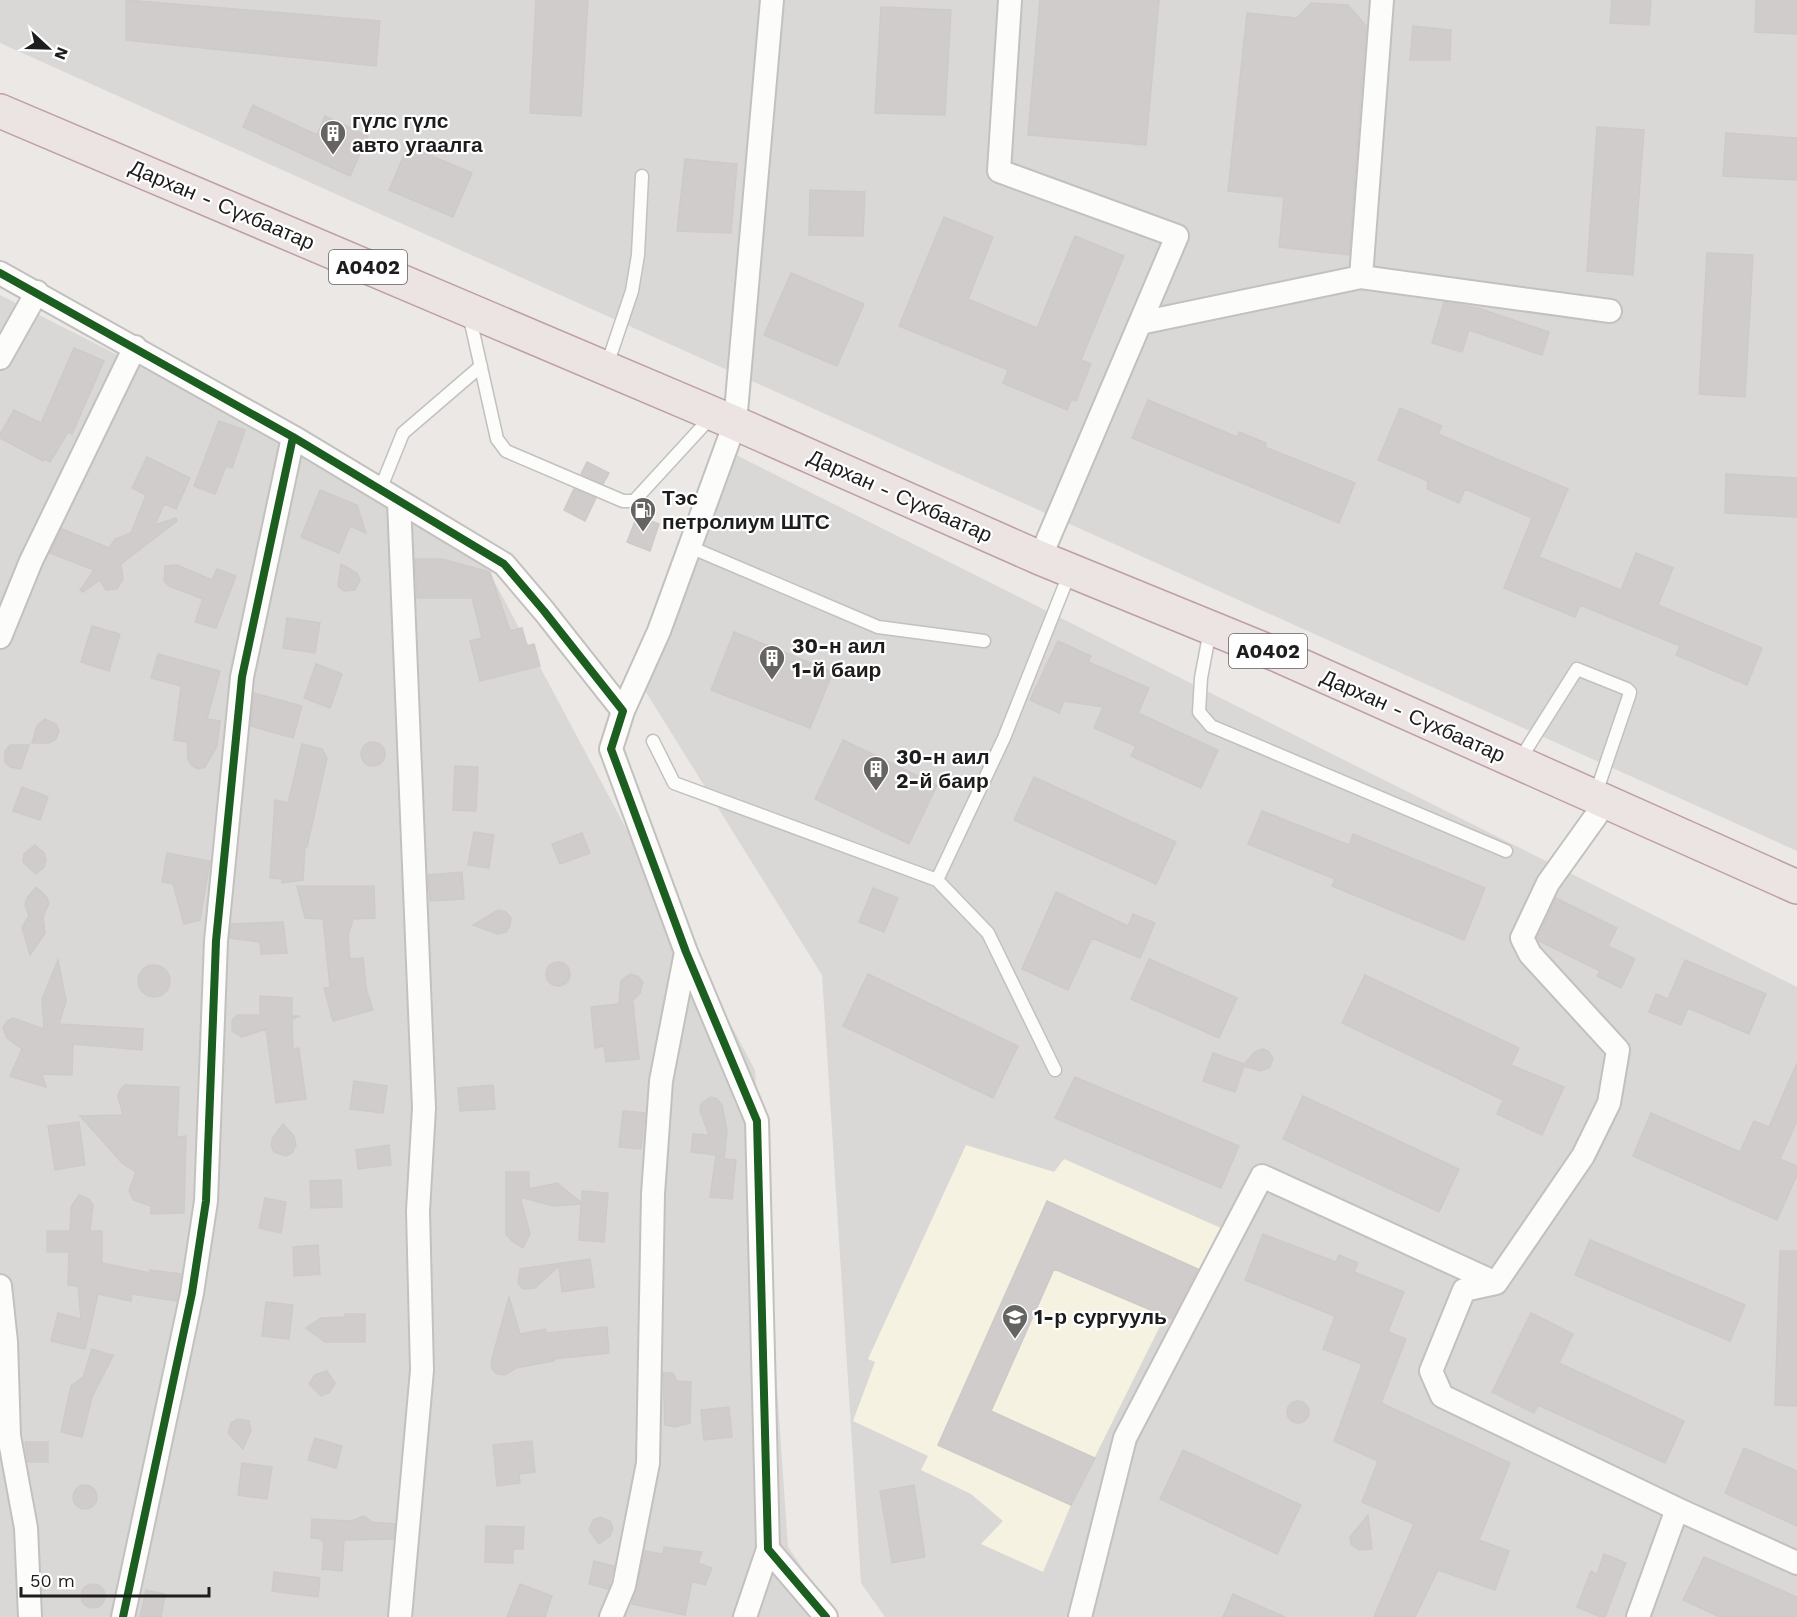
<svg xmlns="http://www.w3.org/2000/svg" width="1797" height="1617" viewBox="0 0 1797 1617" font-family="'Work Sans',sans-serif">
	<rect width="100%" height="100%" fill="#ebe8e5"/>
	<path fill="#dad8d7" d="M0,0H1797V851L0,43Z
		M0,295L469,534L755,1070L788,1547L836,1617H0Z
		M736,455L1797,987V1617H885L861,1583L822,975L644,689Z"/>
	<path fill="#f5f2e1" d="M966,1145L1054,1172L1064,1159L1221,1228L1175,1321L1165,1316L1071,1505L1043,1572L981,1544L1003,1521L971,1494L921,1470L928,1456L853,1421L875,1362L868,1359Z"/>
	<path fill="#d0cccb" stroke="#cecac7" stroke-width="1.5" d="M126,0L380,21L376,66L126,40Z
		M536,0H588L581,116L530,113Z
		M1040,0H1159L1146,145L1028,135Z
		M1612,0H1651L1649,25L1610,23Z
		M1756,0H1797V34L1755,32Z
		M1311,3L1348,5L1366,26L1349,255L1279,247L1284,197L1228,191L1247,13L1297,18Z
		M881,7L951,10L945,115L875,113Z
		M1413,26L1451,30L1450,60H1410Z
		M253,105L317,135L325,116L368,136L350,176L243,127Z
		M1597,127L1644,130L1633,275L1587,271Z
		M1726,133L1797,138V180L1723,176Z
		M408,146L472,173L453,217L389,190Z
		M685,159L737,164L731,233L677,231Z
		M810,190L865,192L863,236L809,235Z
		M944,217L993,237L968,299L1037,328L1075,236L1124,256L1081,360L1091,364L1076,401L1072,399L1067,410L1003,383L1008,370L899,326Z
		M1707,253L1753,255L1745,397L1699,394Z
		M791,273L864,304L837,366L764,335Z
		M1444,302L1478,308L1549,332L1542,355L1469,330L1462,352L1432,343Z
		M74,348L104,361L72,434L68,432L50,462L44,459L43,461L0,438V434L14,410L41,423Z
		M1148,400L1237,437L1239,432L1266,443L1265,447L1355,483L1339,523L1132,438Z
		M1400,408L1442,426L1438,434L1568,489L1539,557L1621,590L1636,553L1673,568L1658,605L1762,648L1747,685L1676,655L1680,646L1580,605L1575,617L1504,588L1532,518L1465,489L1459,503L1427,489L1428,481L1378,460Z
		M219,421L245,430L232,468L226,466L215,494L194,486Z
		M147,457L190,478L176,509L164,504L155,525L176,518L177,521L121,564L123,579L117,589L106,590L100,580L83,592L80,590L94,570L50,553L62,529L109,548L115,539L131,533L146,495L132,488Z
		M587,462L609,473L603,484L581,474Z
		M1726,474L1797,478V517L1725,513Z
		M574,489L596,498L585,521L564,510Z
		M320,490L357,505L366,533L350,526L339,553L301,537Z
		M637,516L659,524L650,551L627,542Z
		M415,559H442L490,572L510,631L522,628L527,646L534,644L540,666L480,681L470,641L482,638L472,598H417Z
		M341,564L357,573L360,580L355,590L344,591L338,586Z
		M177,565L212,580L217,569L236,576L216,628L195,622L203,599L169,586L164,581L165,566Z
		M287,618L320,623L315,653L283,648Z
		M92,626L120,634L109,671L81,662Z
		M734,632L833,672L810,728L711,690Z
		M1058,641L1091,656L1088,662L1149,688L1138,713L1218,750L1201,788L1131,756L1136,746L1094,728L1103,707L1064,701L1059,713L1030,700Z
		M158,654L220,671L207,719L220,721L217,746L205,767L198,769L191,765L188,759L187,742L174,740L181,686L151,678Z
		M316,664L342,674L330,708L304,698Z
		M254,693L302,706L293,738L251,726Z
		M45,719L56,724L59,731L56,739L49,743H32L37,726Z
		M843,740L937,785L909,844L815,799Z
		M361 754a12 12 0 1 1 24 0a12 12 0 1 1-24 0Z
		M302,744L322,749L327,758L307,847H305L303,880L282,883V879L270,878L275,800L288,803Z
		M10,745H29L21,769L10,767L5,762V751Z
		M455,766L478,767L476,811L453,810Z
		M1034,777L1176,842L1156,884L1014,820Z
		M22,787L48,797L40,820L13,811Z
		M1262,811L1349,845L1353,834L1485,888L1464,940L1332,886L1335,879L1248,844Z
		M474,832L494,835L489,868L468,865Z
		M582,833L590,853L560,864L552,844Z
		M35,845L44,853L46,860L44,867L36,874L23,862L24,854Z
		M167,853L210,861L200,920L184,924L173,884L162,882Z
		M462,872L464,899L430,901L428,875Z
		M297,886H374L375,918L353,919L348,936L350,959L363,958L366,988L373,1010L333,1021L324,988L330,987L323,919L305,918Z
		M36,887L46,896L49,903L43,917L45,933L30,955L22,927L29,916L25,905L27,898Z
		M873,888L898,898L884,932L859,922Z
		M1056,892L1128,926L1133,914L1155,923L1140,958L1092,938L1068,990L1022,969Z
		M1556,898L1617,928L1608,946L1635,959L1621,988L1597,976L1600,971L1539,941L1537,938Z
		M498,910L506,912L511,918L510,926L506,932L498,934L473,925Z
		M283,922L287,953L261,954L260,942L230,938L231,924Z
		M1149,959L1237,998L1219,1038L1131,999Z
		M58,960L66,1001L59,1024L143,1029L142,1050L73,1044L72,1075L42,1074L46,1087L10,1076L22,1049L7,1038L3,1028L7,1021L13,1018L44,1029L42,999Z
		M1685,960L1766,994L1749,1034L1688,1008L1681,1025L1649,1012L1656,994L1668,999Z
		M546 974a12 12 0 1 1 24 0a12 12 0 1 1-24 0Z
		M138 981a16 16 0 1 1 32 0a16 16 0 1 1-32 0Z
		M630,974L637,976L643,982L640,993L630,1003H633L639,1059L606,1062L604,1046L595,1048L591,1007L619,1004L621,981Z
		M868,974L1018,1046L993,1098L843,1026Z
		M1365,975L1519,1048L1511,1065L1564,1087L1542,1135L1497,1114L1503,1100L1342,1023Z
		M260,996L292,998V1016H300L292,1019L293,1049L299,1048L306,1099L276,1103L266,1029L242,1037L232,1031V1020L238,1015H260Z
		M1262,1049L1268,1051L1273,1058L1270,1067L1261,1071L1244,1066L1235,1092L1203,1081L1213,1053L1244,1064L1255,1052Z
		M1797,1063V1121L1780,1159L1797,1166V1175L1777,1220L1633,1156L1651,1113L1740,1152L1754,1121L1769,1127Z
		M1075,1077L1239,1146L1221,1188L1055,1118Z
		M354,1081L387,1086L383,1113L350,1109Z
		M125,1085L179,1087L177,1137L186,1136L184,1213L151,1214V1206L133,1200L129,1190L136,1172L123,1164L80,1116L123,1115L118,1096L120,1090Z
		M493,1085L495,1109L460,1111L458,1088Z
		M1303,1096L1459,1169L1439,1212L1283,1139Z
		M710,1097L717,1099L722,1105L727,1130L724,1159L736,1160L732,1199L710,1197L716,1155L691,1152L693,1134L709,1135L700,1111L701,1104Z
		M623,1111L645,1113L641,1149L619,1147Z
		M79,1122L85,1165L55,1170L48,1126Z
		M283,1124L294,1136L296,1145L292,1153L286,1156L274,1152L271,1145L273,1137Z
		M389,1145L391,1165L358,1169L356,1150Z
		M506,1172H529V1189L557,1183L582,1203V1191L608,1193L604,1242L579,1240L581,1204L553,1206L520,1197L530,1234L523,1248L512,1241L506,1234Z
		M341,1180L342,1207L311,1208L310,1181Z
		M79,1195L89,1199L93,1205L90,1231H102V1263L150,1273V1270L181,1274L176,1301L132,1294L131,1301L98,1294L85,1349L51,1341L58,1313L81,1319L78,1286L68,1285L69,1252H47V1231H70L71,1207Z
		M265,1198L286,1202L281,1233L259,1228Z
		M1047,1201L1198,1269L1172,1319L1054,1269L991,1411L1095,1458L1071,1505L938,1445Z
		M1263,1234L1336,1262L1339,1255L1358,1263L1354,1272L1404,1292L1388,1332L1406,1339L1381,1403L1510,1463L1479,1540L1509,1551L1495,1590L1438,1570L1415,1617H1374L1414,1524L1362,1502L1378,1461L1334,1441L1362,1364L1323,1349L1335,1316L1245,1280Z
		M1590,1240L1745,1305L1730,1341L1575,1275Z
		M318,1245L320,1274L294,1276L293,1247Z
		M1780,1251H1797V1406L1775,1405Z
		M590,1259L594,1287L562,1292L559,1266L535,1288L523,1289L518,1283L520,1269Z
		M509,1297L520,1334L545,1329L547,1333L607,1327L609,1353L554,1359V1361L516,1368L505,1375L497,1374L492,1369L491,1362Z
		M266,1302L293,1305L289,1339L262,1336Z
		M1531,1313L1573,1334L1559,1363L1684,1421L1665,1463L1538,1405L1534,1413L1492,1392Z
		M345,1314H365V1342H325L306,1328L321,1318L345,1317Z
		M92,1349L111,1355L110,1357L114,1354L92,1397L82,1437L61,1432L71,1386L83,1377Z
		M327,1371L335,1383L329,1393L321,1396L309,1384L315,1375Z
		M663,1373H673L677,1381L691,1382L690,1423L675,1427L665,1425Z
		M1287 1412a11 11 0 1 1 22 0a11 11 0 1 1-22 0Z
		M729,1407L732,1437L704,1440L701,1410Z
		M238,1419L249,1421L251,1431L243,1449L228,1433L231,1423Z
		M315,1438L342,1446L336,1468L308,1460Z
		M532,1441L535,1472L519,1474L520,1483L497,1486L493,1445Z
		M25,1442H48V1462H28Z
		M1744,1448L1797,1471V1526L1725,1493Z
		M1183,1450L1301,1505L1277,1554L1160,1499Z
		M242,1463L272,1467L267,1499L238,1495Z
		M914,1485L925,1557L892,1563L880,1491Z
		M73 1497a12 12 0 1 1 24 0a12 12 0 1 1-24 0Z
		M1368,1515L1372,1549L1359,1550L1351,1544L1350,1537Z
		M364,1516L372,1522L395,1524L393,1539L344,1540L342,1571L322,1569L324,1541H321L324,1539L311,1538L312,1519L351,1521Z
		M600,1517L610,1521L613,1528L610,1536L599,1544L589,1530L593,1520Z
		M486,1526L524,1527L523,1549H513V1563L485,1562Z
		M664,1547L702,1552L698,1563L712,1568L705,1585L692,1581L685,1615L632,1604L645,1551L663,1554Z
		M1604,1554L1626,1563L1605,1617H1601L1577,1607L1591,1571L1597,1574Z
		M1704,1557L1797,1597V1617H1720L1683,1600Z
		M594,1561L614,1566L608,1589L589,1584Z
		M274,1572L320,1578L318,1597L272,1591Z
		M520,1584L552,1596L545,1617H507Z
		M81 1596a12 12 0 1 1 24 0a12 12 0 1 1-24 0Z
		M146,1590L165,1594L161,1617H140Z
		M1233,1594L1285,1617H1223Z"/>
	<g fill="none" stroke-linecap="round" stroke-linejoin="round">
		<g stroke="#c2c1c0" stroke-width="15">
			<path id="service" d="M469,314L497,439L506,451L623,501H634L712,416
				M606,368L632,291L638,255L642,176
				M380,490L403,433L481,366
				M690,547L878,627L984,641
				M1210,630L1201,678L1199,712L1211,726L1506,851
				M653,741L674,783L937,880
				M1519,761L1577,669L1627,689L1630,692L1629,696L1595,796
				M1055,1070L988,933L937,880L1004,738L1070,572"/>
		</g>
		<g stroke="#c2c1c0" stroke-width="26">
			<path id="minor" d="M1010,0L999,171L1177,236L1040,558
				M0,273L293,437L504,564L544,611L623,711L611,749L686,952L757,1121L768,1549L826,1617
				M1361,277L1382,0
				M1140,323L1361,277L1610,311
				M0,358L37,292
				M399,501L424,1108L418,1211L422,1370L400,1617
				M0,637L31,561L135,347
				M623,711L659,631L735,423L772,0
				M1606,802L1548,883L1522,938L1530,954L1618,1050L1609,1103L1583,1156L1496,1283L1464,1290L1431,1371L1442,1396L1677,1509L1797,1563
				M0,1286L6,1342L9,1436L26,1528L30,1617
				M123,1617L192,1293L206,1201L216,941L242,677L293,437
				M611,1617L624,1586L648,1463L653,1194L661,1081L686,952
				M745,1617L768,1549
				M1080,1617L1125,1438L1262,1176L1496,1283
				M1638,1617L1677,1509"/>
		</g>
		<g stroke="#be9ea8" stroke-width="36">
			<path id="trunk" d="M0,111L735,423L1040,558L1275,654L1797,887"/>
		</g>
		<use href="#service" stroke="#fcfcfb" stroke-width="12"/>
		<use href="#minor" stroke="#fcfcfb" stroke-width="22"/>
		<use href="#trunk" stroke="#ece4e2" stroke-width="33"/>
		<g stroke="#fff" stroke-width="11">
			<path id="cycleway" d="M0,273L293,437L504,564L544,611L623,711L611,749L686,952L757,1121L768,1549L826,1617
				M123,1617L192,1293L206,1201L216,941L242,677L293,437"/>
		</g>
		<use href="#cycleway" stroke="#1b5e20" stroke-width="8"/>
	</g>
	<defs>
		<g id="building-pin" transform="scale(1.35)"><path d="M0 17L-7.5 6A9.5 9.5 0 1 1 7.5 6Z" fill="#656463" stroke="#fff"/><path d="M-4-6H4V6H1V3H-1V6H-4ZM-2.5-4.3h1.7v1.8h-1.7ZM.8-4.3h1.7v1.8H.8ZM-2.5-1h1.7V.8h-1.7ZM.8-1h1.7V.8H.8Z" fill="#fff"/></g>
		<g id="fuel-pin" transform="scale(1.35)"><path d="M0 17L-7.5 6A9.5 9.5 0 1 1 7.5 6Z" fill="#656463" stroke="#fff"/><path d="M-5.5-6h7V0h2V4h1.3V-2.5L3-4.5l.8-.8L6-3V5H2.5V1h-1V6h-7ZM-4.2-4.7v3.2H.2V-4.7Z" fill="#fff"/></g>
		<g id="school-pin" transform="scale(1.35)"><path d="M0 17L-7.5 6A9.5 9.5 0 1 1 7.5 6Z" fill="#656463" stroke="#fff"/><path d="M0-5L7-2L0 1L-7-2ZM-4 1L0 2.5L4 1V4Q0 6-4 4Z" fill="#fff"/></g>
	</defs>
	<g fill-rule="evenodd">
		<use href="#building-pin" x="333" y="133"/>
		<use href="#fuel-pin" x="643" y="510"/>
		<use href="#building-pin" x="772" y="658"/>
		<use href="#building-pin" x="876" y="769"/>
		<use href="#school-pin" x="1015" y="1317"/>
	</g>
	<g text-anchor="middle" stroke-width="4.5" stroke-linejoin="round" paint-order="stroke">
		<g fill="#fff" stroke="#616161" stroke-width="1.5">
			<rect x="329" y="250" width="78" height="34" rx="4.5"/>
			<rect x="1229" y="634" width="78" height="34" rx="4.5"/>
		</g>
		<g font-size="20" font-weight="bold" fill="#1d1d1d">
			<text x="368" y="274">A0402</text>
			<text x="1268" y="658">A0402</text>
		</g>
		<g font-size="21" font-weight="bold" fill="#1d1d1d" stroke="#fff" text-anchor="start">
			<text x="352" y="128">гүлс гүлс<tspan x="352" dy="24">авто угаалга</tspan></text>
			<text x="662" y="505">Тэс<tspan x="662" dy="24">петролиум ШТС</tspan></text>
			<text x="792" y="653">30-н аил<tspan x="792" dy="24">1-й баир</tspan></text>
			<text x="896" y="764">30-н аил<tspan x="896" dy="24">2-й баир</tspan></text>
			<text x="1034" y="1324">1-р сургууль</text>
		</g>
		<g font-size="21" fill="#1d1d1d" stroke="#fff">
			<text transform="translate(222 205) rotate(23)" y="7">Дархан - Сүхбаатар</text>
			<text transform="translate(900 496) rotate(24)" y="7">Дархан - Сүхбаатар</text>
			<text transform="translate(1413 716) rotate(24)" y="7">Дархан - Сүхбаатар</text>
		</g>
	</g>
	<g transform="translate(48 48) rotate(112)" stroke="#ffffff" stroke-width="4.5" paint-order="stroke">
	<path d="M0-4.5L10 22L0 15L-10 22Z" fill="#1d1d1d"/>
	<text y="-9" font-size="16" font-weight="bold" text-anchor="middle" fill="#1d1d1d">N</text>
	</g>
	<path d="M21 1587v9h188v-9" fill="none" stroke="#1d1d1d" stroke-width="3"/>
	<text x="30" y="1587" font-size="18" fill="#1d1d1d" stroke="#ffffff" stroke-width="4.5" paint-order="stroke">50 m</text>
</svg>
